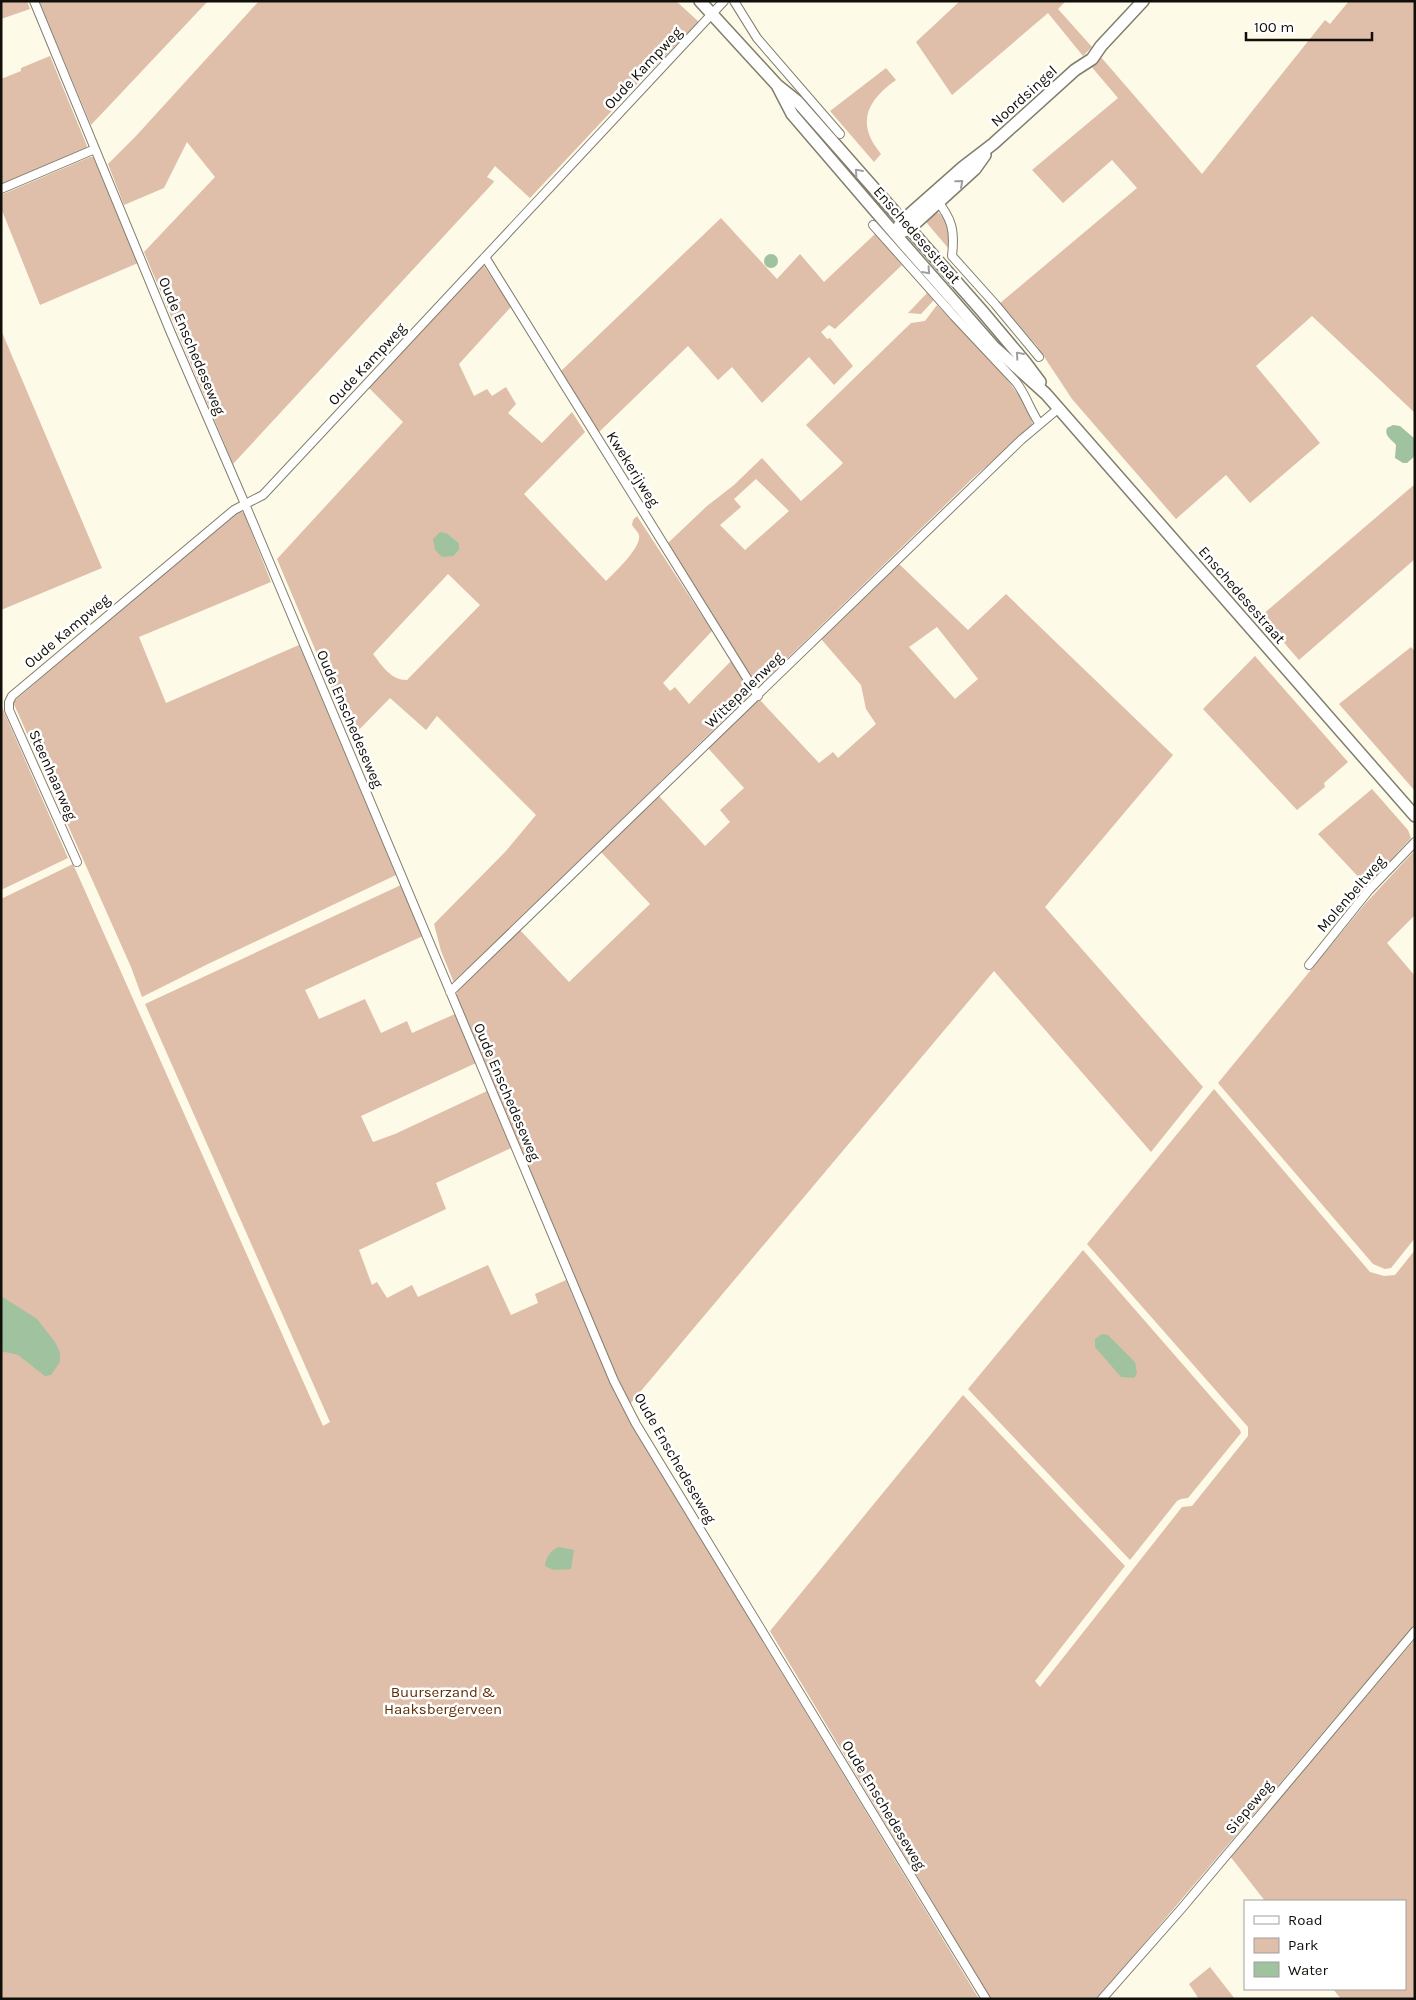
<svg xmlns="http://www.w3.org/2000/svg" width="1416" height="2000" viewBox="0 0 1416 2000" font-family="Karla,sans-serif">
	<rect width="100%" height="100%" fill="#fdfae8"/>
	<path fill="#dfbeaa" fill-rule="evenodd" d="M1,1H27L30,9L1,19Z
		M39,1H208L91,125Z
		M259,1H676L699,22L638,83L530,198L495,166L487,177L494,181L493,183L233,464L144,252L215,177L187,142L164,188L124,205L108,164L136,136Z
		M960,1H1066L1058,9L1092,47L1083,56L1048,13L952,95L916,42Z
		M1349,1H1415V413L1312,316L1256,366L1320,443L1250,503L1226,475L1176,519L1072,399L1037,346L999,304L1137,188L1112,160L1063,203L1032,170L1118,98L1090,65L1100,56L1202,174L1325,20L1330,24Z
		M50,56L87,146L86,149L1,186V79L21,71V68Z
		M886,68L896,80C866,101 856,124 881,154L874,162L830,111Z
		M90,157H93L138,263L40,305L1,208V195Z
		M939,213C951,224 950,233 949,249L926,222C927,214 932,214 939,213Z
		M721,218L777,279L800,254L824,282L875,234L902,265L835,329L829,325L821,332L827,339L830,338L853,366L834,385L809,357L762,403L732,367L718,380L688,346L599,432L561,371Z
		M484,266L511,307L459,364L474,396L487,389L492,396L506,387L516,404L508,413L542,443L572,412L585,432L524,494L606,581C614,573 642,547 639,535C638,532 634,528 632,525L633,520L637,516L712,631L663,683L670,691L675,687L689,704L731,661L748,689L747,697L454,983L441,951L434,924L506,851L536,815L437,716L426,730L390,698L352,737L277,559L403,422L369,388L478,268ZM448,534L459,543V550L454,556ZM448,574L480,605L407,680C391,680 382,666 373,654Z
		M927,293L934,300L921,314L908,313Z
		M937,305C965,334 1025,388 1033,426L974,477L761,684H758L752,680L668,543L707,506L734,485L762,458L801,501L838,468L843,463L806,425L911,323L925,321ZM756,479L789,511L745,550L720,525L741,507L734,499Z
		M1,330L102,568L1,610Z
		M1415,484V559L1299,660L1261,616Z
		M238,510L244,513L271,582L139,637L166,703L299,645L396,875L210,963L142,997L131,967L13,702Z
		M898,563L968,630L1006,594L1173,755L1045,907L1203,1087L1151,1152L994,971L630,1404L614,1370L457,1000V991L519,929L569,982L650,904L601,852L659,796L705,846L730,822L720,810L744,788L708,748L759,699L819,763L833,752L838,758L876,724L866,709L861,685L821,639ZM937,627L978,679L955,699L909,647Z
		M1411,647L1415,652V791L1339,704Z
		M1255,656L1348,762L1324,783L1325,787L1297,810L1203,709Z
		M1,705L68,858L1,890Z
		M1372,789L1408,830L1411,838L1367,886L1318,834Z
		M1415,850V915L1387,943L1415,976V1238L1391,1268L1385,1269L1373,1264L1218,1083L1365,904Z
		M73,864L323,1426L330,1422L145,1004L401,885L423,936L305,990L319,1019L365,999L381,1033L407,1021L412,1033L455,1014L476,1063L361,1116L373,1142L395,1134L487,1091L511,1148L436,1183L446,1209L359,1250L372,1285L377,1282L387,1298L412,1285L418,1297L488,1265L511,1315L538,1303L535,1294L566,1280L604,1369L630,1422L979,1999H1V899Z
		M1214,1089L1370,1272L1384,1276L1395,1275L1415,1250V1624L1097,1999H991L770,1631L963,1395L1125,1566L1035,1681L1040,1687L1182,1507L1192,1506L1248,1436V1427L1087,1244Z
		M1083,1250L1240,1430L1241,1433L1188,1498L1181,1499L1177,1501L1130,1560L968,1389Z
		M1415,1639V1999H1341L1333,1989H1405V1901H1265L1230,1856Z
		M1210,1967L1235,1999H1199L1189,1984Z"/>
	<path fill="#a0c29f" d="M764 261a7 7 0 1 1 14 0a7 7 0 1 1-14 0Z
		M1393,425L1400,426L1415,439V456L1407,463H1403L1395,458L1396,445C1391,439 1384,436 1387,428Z
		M440,532L448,534L459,543V550L454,556L442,557L435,550L433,539Z
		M1,1296L37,1319L55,1342L60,1352V1362L51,1375L45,1376L18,1355L1,1351Z
		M1102,1334L1108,1335L1135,1362L1137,1373L1134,1378L1121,1377L1095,1347V1339Z
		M559,1547L574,1550L571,1569L554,1570L545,1566C545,1558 552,1549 559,1547Z"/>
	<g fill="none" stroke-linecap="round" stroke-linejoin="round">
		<g stroke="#827e6e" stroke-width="10">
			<path id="street" d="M34,1L171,333L245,504L614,1381L636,1424L986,1999
				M734,1L757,38L840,134
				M1,189L95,149
				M936,199C952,219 955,230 952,256L995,304L1039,357
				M873,225L954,316L1016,382C1026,395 1030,410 1039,423
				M485,257L758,696
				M77,862L9,710V702L12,696L234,510L263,495L724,1
				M1309,965L1369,890L1415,842
				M450,992L1021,440L1059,408
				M1102,1999L1182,1908L1415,1631"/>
		</g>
		<g stroke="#827e6e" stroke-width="14">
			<path id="secondary" d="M700,1L777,85L797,101L982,311L1025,362L1040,382
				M777,85L792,114L895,234L994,347L1046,394L1415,816
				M899,226L902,221L963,167L993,144L1075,70L1092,59L1101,46L1143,1
				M902,232L909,229L975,169L985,155"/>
		</g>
		<use href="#street" stroke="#fff" stroke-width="8"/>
		<use href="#secondary" stroke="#fff" stroke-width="11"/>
	</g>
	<defs><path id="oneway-chevron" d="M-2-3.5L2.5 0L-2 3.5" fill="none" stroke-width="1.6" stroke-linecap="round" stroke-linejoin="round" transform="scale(1.25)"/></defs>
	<g stroke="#a09f9d">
		<use href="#oneway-chevron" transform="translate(858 172) rotate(-131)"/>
		<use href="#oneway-chevron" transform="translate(960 183) rotate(-41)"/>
		<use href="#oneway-chevron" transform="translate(927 271) rotate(48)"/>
		<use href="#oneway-chevron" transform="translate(1019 355) rotate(-131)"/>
	</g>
	<g text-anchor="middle" stroke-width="5" stroke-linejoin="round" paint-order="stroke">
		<g font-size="15" fill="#110f09" stroke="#fff">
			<text transform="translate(643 68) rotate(-47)" y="5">Oude Kampweg</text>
			<text transform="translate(1024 96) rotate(-42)" y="5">Noordsingel</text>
			<text transform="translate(917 235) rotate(49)" y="5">Enschedesestraat</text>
			<text transform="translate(192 346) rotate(67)" y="5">Oude Enschedeseweg</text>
			<text transform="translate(367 364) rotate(-47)" y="5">Oude Kampweg</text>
			<text transform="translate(633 469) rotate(58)" y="5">Kwekerijweg</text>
			<text transform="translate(1242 595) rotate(49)" y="5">Enschedesestraat</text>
			<text transform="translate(67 631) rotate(-40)" y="5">Oude Kampweg</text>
			<text transform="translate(744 690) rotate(-44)" y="5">Wittepalenweg</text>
			<text transform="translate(350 719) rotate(67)" y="5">Oude Enschedeseweg</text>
			<text transform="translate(53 775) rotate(66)" y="5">Steenhaarweg</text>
			<text transform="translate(1351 894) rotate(-49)" y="5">Molenbeltweg</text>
			<text transform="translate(507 1092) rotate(67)" y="5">Oude Enschedeseweg</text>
			<text transform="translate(675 1458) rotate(60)" y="5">Oude Enschedeseweg</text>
			<text transform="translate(884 1805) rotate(59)" y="5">Oude Enschedeseweg</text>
			<text transform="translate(1249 1807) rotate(-50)" y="5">Siepeweg</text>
		</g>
		<g font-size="15" fill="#602b00" stroke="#fff">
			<text x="443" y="1697">Buurserzand &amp;<tspan x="443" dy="17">Haaksbergerveen</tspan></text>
		</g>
	</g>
	<rect width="1416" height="2000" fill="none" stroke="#110f09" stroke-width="5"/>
	<rect x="1244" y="1900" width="162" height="90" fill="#ffffff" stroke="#a09f9d"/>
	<rect x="1254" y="1916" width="25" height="8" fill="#ffffff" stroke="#a09f9d"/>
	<text x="1288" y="1925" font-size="15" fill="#110f09">Road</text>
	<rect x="1254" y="1938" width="25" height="15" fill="#dfbeaa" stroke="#a09f9d"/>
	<text x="1288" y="1950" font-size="15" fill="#110f09">Park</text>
	<rect x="1254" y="1962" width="25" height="15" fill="#a0c29f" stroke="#a09f9d"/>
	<text x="1288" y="1975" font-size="15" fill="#110f09">Water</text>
	<path d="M1246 32v8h126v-8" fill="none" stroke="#110f09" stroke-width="2.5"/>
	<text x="1254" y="32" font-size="15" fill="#110f09" stroke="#ffffff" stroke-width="4" paint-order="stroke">100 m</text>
</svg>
